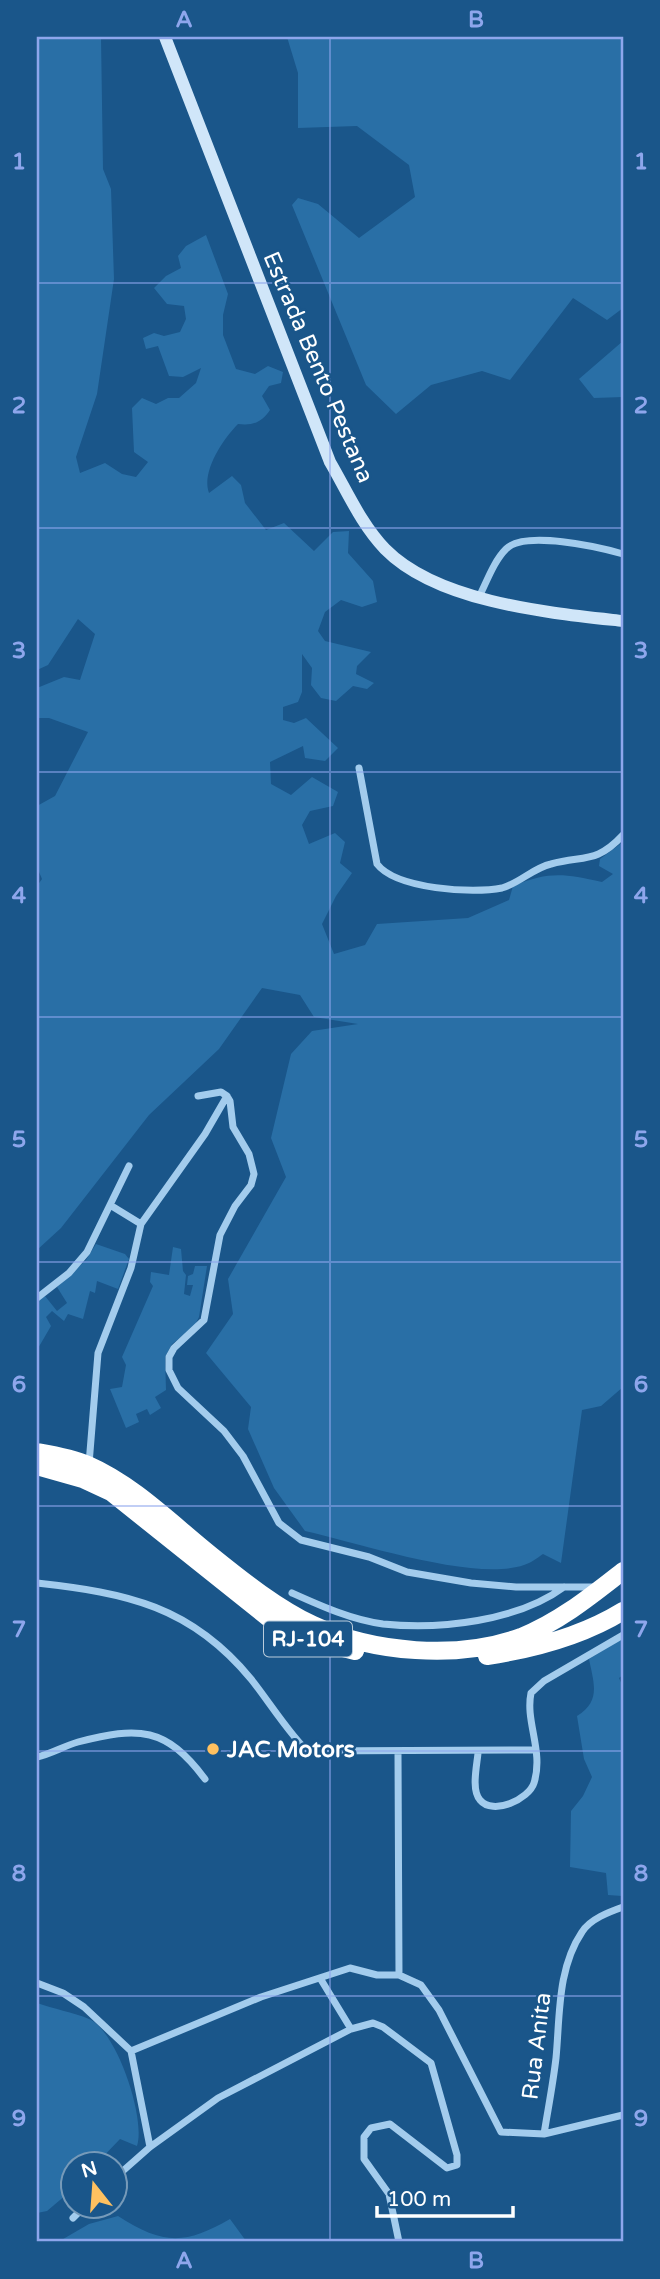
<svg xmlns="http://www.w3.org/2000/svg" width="660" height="2279" viewBox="0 0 660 2279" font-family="'Varela Round',sans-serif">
	<rect width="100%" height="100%" fill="#1a568a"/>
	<path fill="#296fa6" d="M37,37H101L103,169L111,189L114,279L97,394L76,457L80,473L105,463L122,474L136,477L148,462L134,452L132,408L142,398L156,404L168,398H179L196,383L201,368L183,377L169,376L158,346L146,349L143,338L154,333L164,336L180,332L186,319L184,306L167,304L154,288L166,276L181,268L178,256L186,246L206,235L228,294L223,315V335L236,369L255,374L268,366L283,372L281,383L269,386L262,396L270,410C262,422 253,426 238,424C223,439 201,472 209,493L232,476L241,485L245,503L266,530L284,523L314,551L333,532L349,531L348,553L373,581L377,602L362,607L341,600L325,612L318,631L325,641L371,652L357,666L356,674L374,683L367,689L353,686L336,701L321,698L311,685L312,668L302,654V692L298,702L283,707V720L294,723L306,718L338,748L325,761L305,758L303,746L270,762L271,784L291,795L312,777L338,792L333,806L310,811L302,825L309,844L335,833L345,842L340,863L352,873L336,896L322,924L334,954L365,945L377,924L468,918L509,900L513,886C550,871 564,874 602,882L613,874L599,866L600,859L623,842V1387L601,1406L582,1410L561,1563L543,1554C537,1558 531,1563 524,1565C475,1582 359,1543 305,1531L274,1488L248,1429L251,1407L206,1353L233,1314L228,1279L286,1177L271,1138L291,1054L312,1031L358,1024L314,1017L300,995L262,988L219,1049L149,1115L61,1228L37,1250V886L42,879L37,867V806L55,796L88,732L49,718H37V688L64,677L80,680L95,634L78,619L48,665L37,670Z
		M287,37H623V308L607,320L573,298L510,380L482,371L431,385L396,414L366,385L292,205L298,198L318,204L359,238L415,197L409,165L357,126L298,128V73Z
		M623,341V397L594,398L579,379Z
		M96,1244L125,1254L129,1259L118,1289L97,1281L95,1293L90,1291L83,1319L68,1314L64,1321L52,1311L46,1317L51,1326L37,1350V1301L45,1296L57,1311L67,1303L57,1287L86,1260Z
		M173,1247L181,1249L183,1271L186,1275L184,1294L190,1296L193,1285H187L188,1276L193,1274L195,1266H207L199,1317L194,1327L172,1344L165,1357L166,1390L155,1397L161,1408L150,1415L147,1409L136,1414L139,1422L126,1428L110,1389L122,1387L126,1365L122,1357L153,1286L150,1282L151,1272L169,1275Z
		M623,1638V1675L619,1678L623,1687L622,1896L608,1895L606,1873L570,1867L571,1811L583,1796L592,1777L584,1759L577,1716C601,1701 594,1684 589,1659Z
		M37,2003C53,2009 73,2012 89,2019C117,2031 146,2119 137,2146L120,2139L97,2163L74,2164L73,2189L47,2211L37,2213Z
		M118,2216C163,2245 185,2245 230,2219L246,2241L58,2242L89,2224Z"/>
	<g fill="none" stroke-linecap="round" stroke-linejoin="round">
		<path stroke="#a3cced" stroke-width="7" d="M479,597C487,581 494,561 506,549C524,530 599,547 623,554
			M359,768L377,864C396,889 473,894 502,888C520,883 533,868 551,864C584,855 596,864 623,835
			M198,1096L221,1092L227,1096
			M227,1096L230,1101L233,1127L249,1154L254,1174L251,1185L235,1206L220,1235L204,1320L174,1348L169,1357V1370L178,1388L224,1431L243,1456L279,1523L301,1540L369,1557L407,1572L471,1583L516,1587H597
			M110,1205L141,1224
			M37,1298L69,1273L87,1252L129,1166
			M89,1464L98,1353L131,1268L141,1224L205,1134L227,1096
			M37,1583C127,1593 191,1606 251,1679C265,1696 294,1741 308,1751L536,1750
			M292,1593C321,1606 352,1620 383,1624C440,1630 518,1621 564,1587
			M398,1753L399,1975L421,1985L439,2010L501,2132L544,2134L623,2115
			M478,1753C477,1765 471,1790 480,1800C493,1816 529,1799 534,1783C544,1751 525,1722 531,1693L544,1681L623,1635
			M37,1757C51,1754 64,1746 78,1742C139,1726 166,1727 205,1779
			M320,1978L351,2029
			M37,1983L63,1993L84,2007L131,2051L150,2147L116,2177
			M131,2051L261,1997L350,1968L377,1975H399
			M544,2134C548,2109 553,2084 556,2058C560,2017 557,1969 582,1932C590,1919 609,1912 623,1907
			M150,2147L218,2098L351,2029L373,2023L383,2027L431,2063L457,2155V2165L447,2168L390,2124L371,2128L364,2137V2159L389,2194L399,2242
			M73,2218L85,2206"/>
		<path stroke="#d0e6f9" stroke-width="12" d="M165,37L330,462C347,491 361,524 385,549C438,603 551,613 623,621"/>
		<path stroke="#fff" stroke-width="18" d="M37,1452C54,1455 72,1458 88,1465C134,1485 173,1525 212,1556C243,1581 277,1608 313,1625C373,1653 458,1660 521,1637C559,1622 591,1596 623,1571
			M37,1466L83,1479L111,1492L275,1623L304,1638L355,1651
			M487,1656C533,1649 584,1635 623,1611"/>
	</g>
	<path fill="none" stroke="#8ea6ec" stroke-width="2" stroke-opacity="0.55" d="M330,37V2242M37,283H623M37,528H623M37,772H623M37,1017H623M37,1262H623M37,1506H623M37,1751H623M37,1996H623"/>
	<circle fill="#ffc160" stroke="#1a568a" stroke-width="2.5" cx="213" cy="1749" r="7"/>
	<g text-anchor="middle" stroke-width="5" stroke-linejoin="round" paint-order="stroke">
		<rect fill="#1a568a" stroke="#baccdc" stroke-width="2" x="264" y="1621.5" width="88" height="35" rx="5"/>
		<g font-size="21" font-weight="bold" fill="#fff">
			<text x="308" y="1646">RJ-104</text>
		</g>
		<g font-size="23" fill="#fff" stroke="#1a568a">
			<text transform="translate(319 367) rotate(67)" y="8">Estrada Bento Pestana</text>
			<text transform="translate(536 2046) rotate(-83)" y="8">Rua Anita</text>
		</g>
		<g font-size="23" font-weight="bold" fill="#fff" stroke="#1a568a" text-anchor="start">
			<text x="227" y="1757">JAC Motors</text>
		</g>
	</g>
	<rect width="660" height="2279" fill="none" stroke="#1a568a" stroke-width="77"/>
	<g transform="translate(94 2185) rotate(343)"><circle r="33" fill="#1a568a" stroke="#769ab9" stroke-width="2"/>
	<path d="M0-5L12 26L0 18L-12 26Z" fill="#ffc160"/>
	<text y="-10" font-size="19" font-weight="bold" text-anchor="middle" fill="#ffffff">N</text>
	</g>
	<path d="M377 2206v10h136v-10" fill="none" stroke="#ffffff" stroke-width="3.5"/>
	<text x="387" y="2206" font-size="21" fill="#ffffff" stroke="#1a568a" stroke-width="5" paint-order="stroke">100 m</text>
	<rect x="38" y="38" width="584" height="2202" fill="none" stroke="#8ea6ec" stroke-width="2.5"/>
	<g font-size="23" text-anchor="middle" font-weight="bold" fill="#8ea6ec">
		<text x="184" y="27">A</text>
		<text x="476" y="27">B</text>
		<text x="19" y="169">1</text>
		<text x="641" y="169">1</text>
		<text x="19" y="413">2</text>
		<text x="641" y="413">2</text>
		<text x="19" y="658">3</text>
		<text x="641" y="658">3</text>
		<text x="19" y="903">4</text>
		<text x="641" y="903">4</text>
		<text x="19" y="1147">5</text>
		<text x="641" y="1147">5</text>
		<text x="19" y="1392">6</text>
		<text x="641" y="1392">6</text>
		<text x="19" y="1637">7</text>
		<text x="641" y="1637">7</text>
		<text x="19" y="1881">8</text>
		<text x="641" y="1881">8</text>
		<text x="19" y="2126">9</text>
		<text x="641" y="2126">9</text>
		<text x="184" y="2268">A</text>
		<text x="476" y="2268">B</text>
	</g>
</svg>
